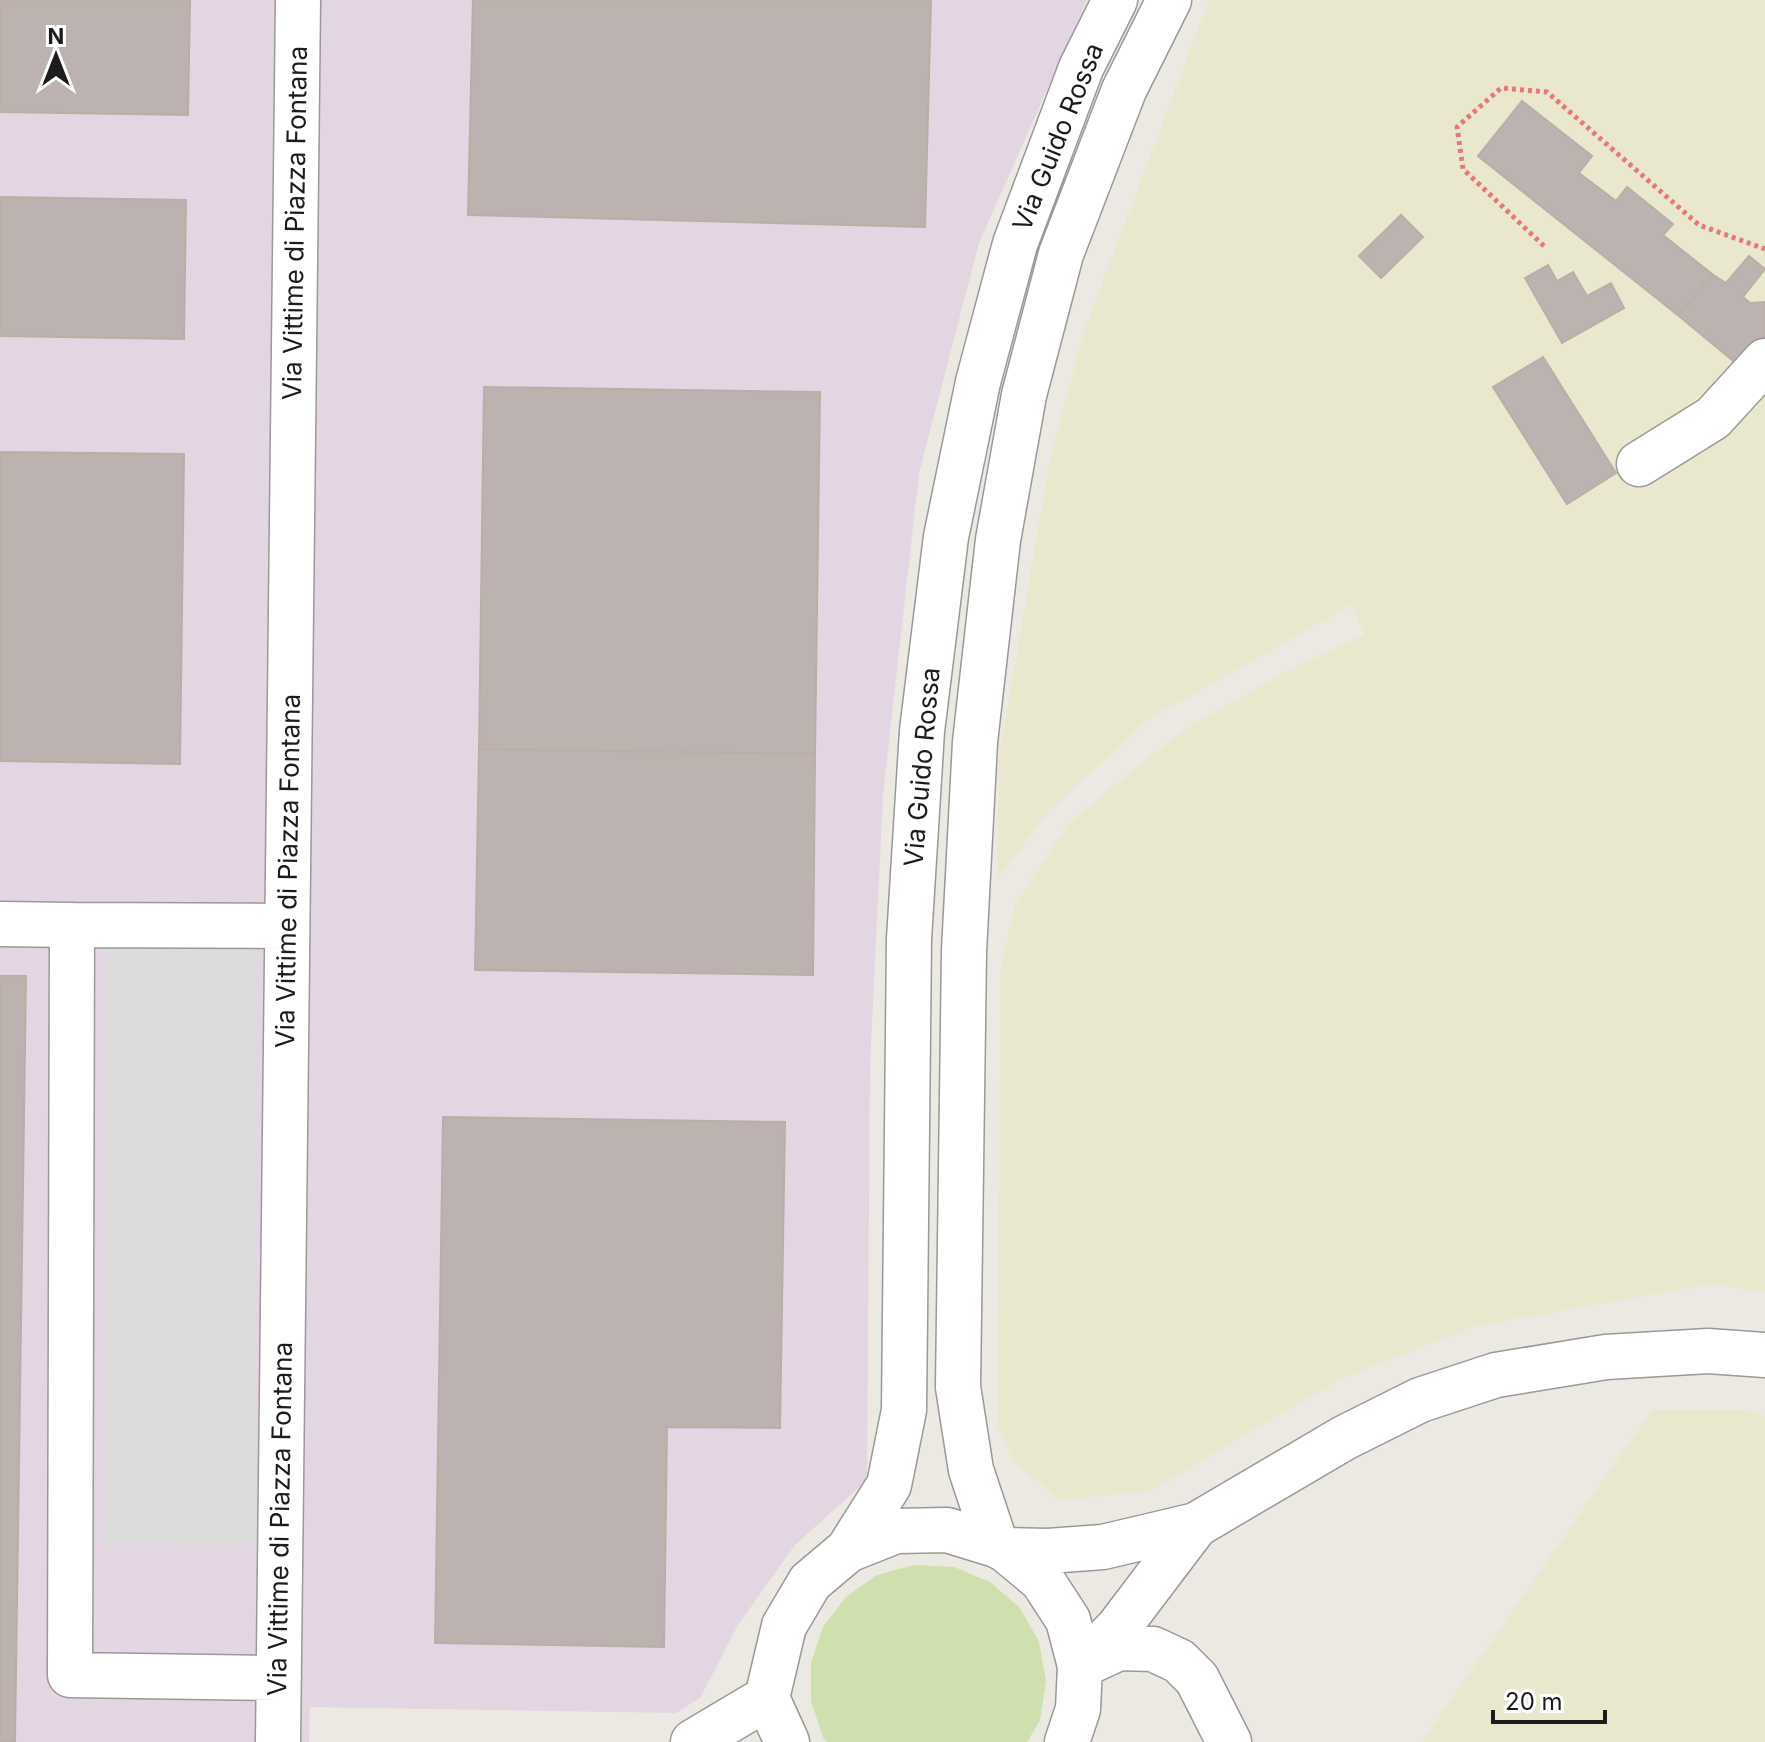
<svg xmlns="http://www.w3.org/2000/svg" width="1765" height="1742" viewBox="0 0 1765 1742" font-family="Inter,sans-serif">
	<rect width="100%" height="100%" fill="#ece8e2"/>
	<path fill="#e4d5e3" d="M0,0H1087L979,243L919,473L883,796L870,1064L867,1480L795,1545L738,1625L700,1698L676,1713L310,1707L309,1742H0Z"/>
	<path fill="#e9e8cf" d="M1209,0H1765V1292L1712,1284L1476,1326L1340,1379L1150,1491L1060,1500L1014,1461L997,1425L1001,965L1016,903L1069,823L1153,754L1187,728L1293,668L1364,635L1353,604L1146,721L1048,812L997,879L999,758L1048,471L1082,337Z
		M1652,1410H1743L1765,1416V1742H1422Z"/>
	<path fill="#cde0ae" d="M914,1565L954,1567L990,1582L1020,1608L1039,1642L1046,1681L1040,1720L1027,1742H827L823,1737L811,1701V1663L823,1627L846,1597L877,1575Z"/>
	<path fill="#dcdcdc" d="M108,949L257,950L253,1548L104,1546Z"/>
	<path fill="#bcb3b0" stroke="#bbada7" stroke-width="2" d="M0,0H190L188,115L0,112Z
		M473,0H931L925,227L468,215Z
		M1522,101L1592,156L1579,173L1616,201L1627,187L1673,224L1663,235L1712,274L1679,316L1478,156Z
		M0,197L186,200L184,339L0,336Z
		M1401,215L1423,237L1381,278L1359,256Z
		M1749,256L1765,269L1743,297L1750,303L1765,302V341L1743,369L1679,316L1712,274L1726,283Z
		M1548,265L1557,281L1573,272L1587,296L1611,283L1624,308L1562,343L1525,278Z
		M1543,357L1616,473L1567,504L1493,387Z
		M484,387L820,392L815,754L479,749Z
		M0,452L184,454L180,764L0,761Z
		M479,749L815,754L813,975L475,970Z
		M0,976H26L15,1742H0Z
		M443,1117L785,1122L780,1428L667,1427L664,1647L435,1643Z"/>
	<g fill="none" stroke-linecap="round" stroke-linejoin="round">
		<g stroke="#999" stroke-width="47">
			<path id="minor" d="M1639,464L1713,418L1765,361
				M0,924L72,925L70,1675L279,1678
				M72,925L287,926
				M996,1545L971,1470L958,1387L964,951L975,742L998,540L1024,395L1061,254L1124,90L1169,0
				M848,1550L889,1485L904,1410L909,939L922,731L946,537L978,382L1015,244L1081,68L1115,0
				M1006,1550L1048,1551L1103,1547L1196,1525L1344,1438L1420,1400L1496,1375L1606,1357L1708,1351L1765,1355
				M1084,1662L1118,1628L1196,1525
				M1080,1666L1119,1648L1153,1649L1179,1661L1197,1679L1229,1742
				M278,1742L298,0
				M693,1742L767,1698
				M787,1742L767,1698L784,1626L810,1582L848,1550L896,1531L947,1530L996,1545L1006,1550L1042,1580L1068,1620L1080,1666L1078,1709L1067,1742"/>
		</g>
		<path stroke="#e87779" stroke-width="5" stroke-dasharray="4 4" stroke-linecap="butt" d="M1544,246L1463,169L1457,127L1501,88L1547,92L1699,225L1765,249"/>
		<use href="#minor" stroke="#fff" stroke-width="44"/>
	</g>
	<g text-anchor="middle" stroke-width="6" stroke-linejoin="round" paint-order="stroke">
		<g font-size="26" fill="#1c1c1c" stroke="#fff">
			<text transform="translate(1058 137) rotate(-68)" y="9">Via Guido Rossa</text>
			<text transform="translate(295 223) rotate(-89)" y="9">Via Vittime di Piazza Fontana</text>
			<text transform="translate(922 767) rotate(-85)" y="9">Via Guido Rossa</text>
			<text transform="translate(288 871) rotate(-89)" y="9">Via Vittime di Piazza Fontana</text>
			<text transform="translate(280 1519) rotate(-89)" y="9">Via Vittime di Piazza Fontana</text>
		</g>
	</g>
	<g transform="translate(56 56)" stroke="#ffffff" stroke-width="6" paint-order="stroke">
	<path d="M0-6L14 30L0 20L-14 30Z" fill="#1c1c1c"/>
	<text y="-12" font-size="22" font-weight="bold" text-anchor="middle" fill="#1c1c1c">N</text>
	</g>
	<path d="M1493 1710v12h112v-12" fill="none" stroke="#1c1c1c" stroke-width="4"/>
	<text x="1505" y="1710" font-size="24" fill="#1c1c1c" stroke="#ffffff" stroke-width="6" paint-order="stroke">20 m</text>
</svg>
